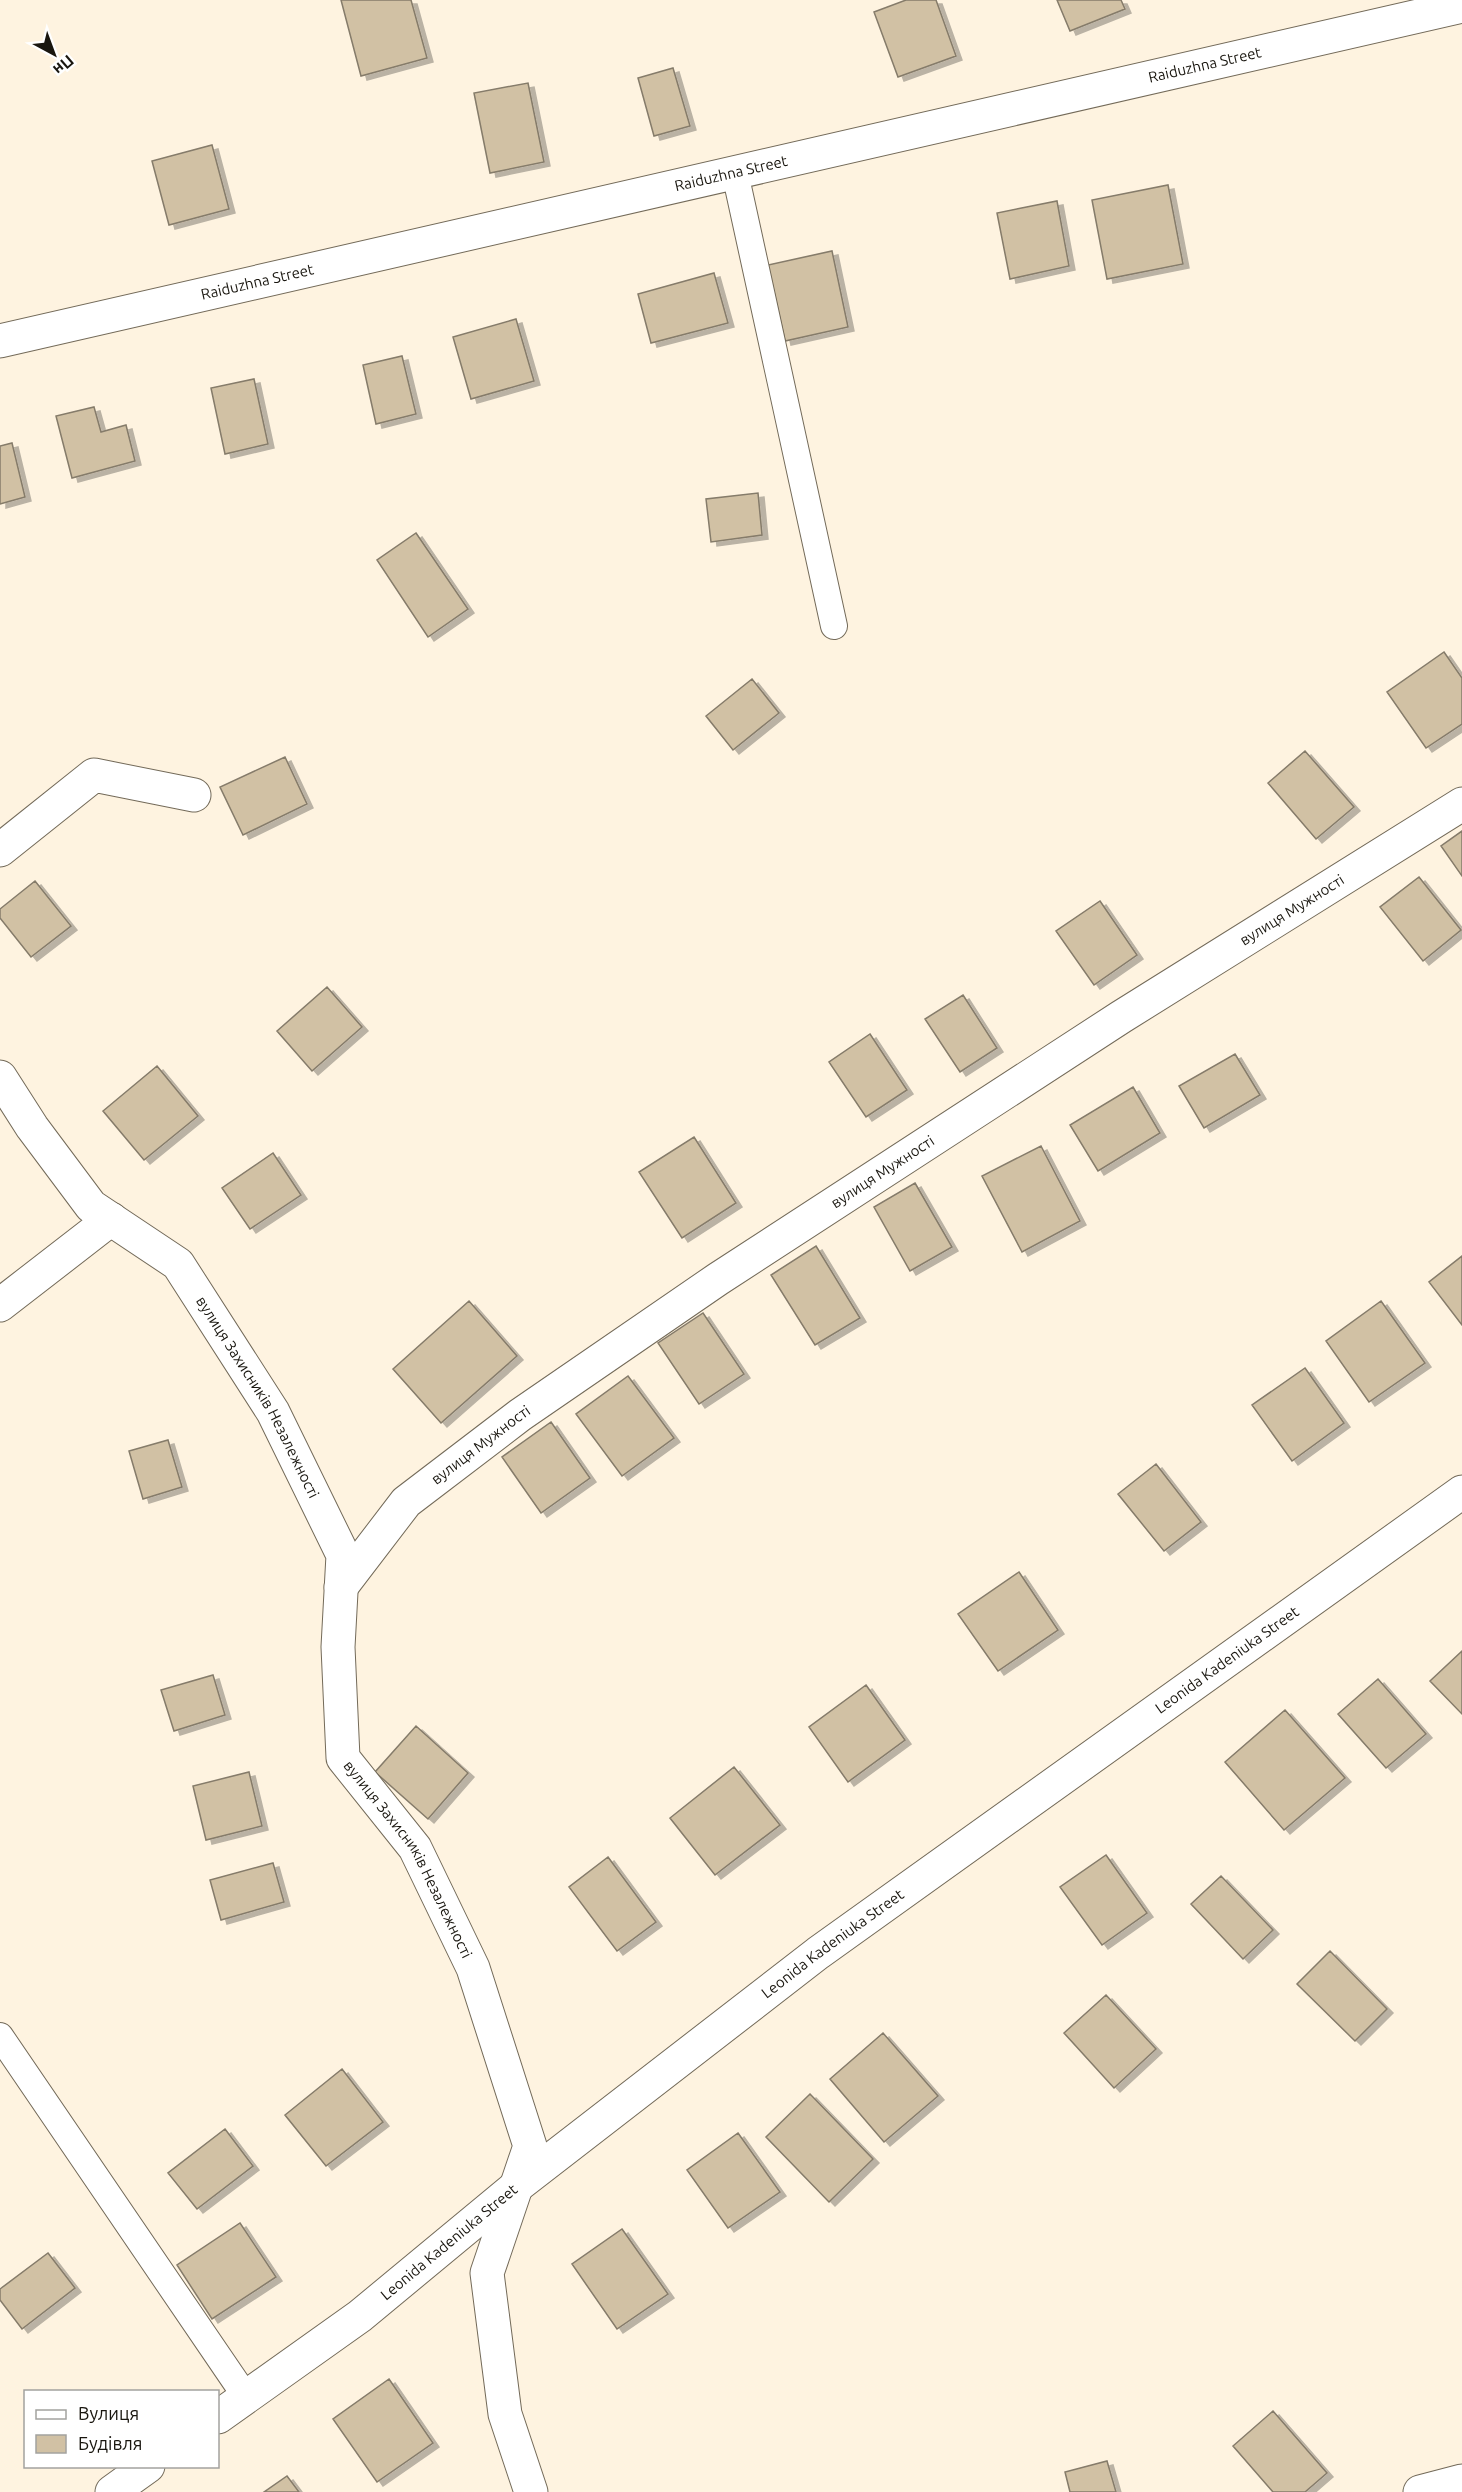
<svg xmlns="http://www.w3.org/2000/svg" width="1462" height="2492" viewBox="0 0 1462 2492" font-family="Ubuntu,sans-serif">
	<defs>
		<filter id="shadow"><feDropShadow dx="6" dy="4" stdDeviation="0" flood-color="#0004"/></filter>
	</defs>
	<rect width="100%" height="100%" fill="#fef3e0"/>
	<path fill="#d1c1a4" stroke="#857b6a" stroke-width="1.5" filter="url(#shadow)" d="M341,0H411L427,58L361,76Z
		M906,0H936L956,56L898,77L874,12Z
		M1057,0H1121L1125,9L1070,31Z
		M673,68L690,126L654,136L638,78Z
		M528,83L544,162L490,173L474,93Z
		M212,145L229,209L169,225L152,161Z
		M1168,185L1183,264L1107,279L1092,200Z
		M1057,201L1069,266L1010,279L997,213Z
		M832,251L848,327L785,341L768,265Z
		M714,273L728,323L651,343L638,294Z
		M516,319L534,381L471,399L453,337Z
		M402,356L416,414L376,424L363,365Z
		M254,379L268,444L225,454L211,388Z
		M94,407L101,432L126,425L135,461L72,478L56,416Z
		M12,443L25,497L0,504V446Z
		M758,493L762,535L711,542L706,499Z
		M416,533L468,609L428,637L377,560Z
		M1444,652L1462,678V724L1426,748L1387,692Z
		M752,679L779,713L733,750L706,716Z
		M1305,751L1354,807L1316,839L1268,783Z
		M285,757L307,804L243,835L220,787Z
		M1462,831V876L1441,846Z
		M1419,877L1461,930L1423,961L1380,907Z
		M35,881L71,926L31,957L0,918V909Z
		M1100,901L1137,955L1094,985L1056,931Z
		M327,987L362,1027L312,1071L277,1031Z
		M963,995L997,1048L960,1072L925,1019Z
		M870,1034L907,1090L866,1117L829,1062Z
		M1235,1054L1260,1095L1204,1128L1179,1086Z
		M157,1066L198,1116L144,1160L103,1111Z
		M1133,1087L1160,1133L1098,1171L1070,1125Z
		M694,1137L736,1203L682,1238L639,1172Z
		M1041,1146L1080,1221L1022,1252L982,1176Z
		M273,1153L301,1195L250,1229L222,1188Z
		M915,1183L952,1247L910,1271L874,1207Z
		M816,1246L860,1318L815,1345L771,1275Z
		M1462,1256V1325L1429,1282Z
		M469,1301L517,1356L441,1423L393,1369Z
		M1381,1301L1425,1363L1369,1402L1326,1341Z
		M703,1313L744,1374L699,1404L658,1343Z
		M1305,1368L1344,1423L1292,1461L1252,1405Z
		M628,1376L674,1438L622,1476L576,1414Z
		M551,1422L590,1478L541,1513L502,1457Z
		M168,1440L182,1487L143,1499L129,1451Z
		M1156,1464L1201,1522L1164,1551L1118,1494Z
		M1019,1572L1058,1630L998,1671L958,1614Z
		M1462,1651V1714L1430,1681Z
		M213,1675L225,1715L174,1731L161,1690Z
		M1378,1679L1426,1734L1386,1768L1338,1714Z
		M866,1685L905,1740L848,1782L809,1727Z
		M1285,1710L1345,1778L1284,1830L1225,1762Z
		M416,1726L468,1773L428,1819L375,1772Z
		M734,1767L780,1825L715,1875L670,1818Z
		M249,1772L262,1826L206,1840L193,1786Z
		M1106,1855L1147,1913L1102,1945L1060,1887Z
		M608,1857L656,1922L617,1951L569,1887Z
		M273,1863L284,1902L221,1920L210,1880Z
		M1221,1876L1273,1930L1243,1959L1191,1904Z
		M1330,1951L1387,2009L1355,2041L1297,1984Z
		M1106,1995L1156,2049L1114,2088L1064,2033Z
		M883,2033L938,2096L884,2142L830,2079Z
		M342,2069L383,2122L326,2166L285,2115Z
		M810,2094L873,2159L829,2202L766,2137Z
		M225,2129L253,2166L197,2209L168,2173Z
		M738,2133L780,2192L728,2228L687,2170Z
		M240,2223L276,2277L212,2319L177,2265Z
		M622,2229L668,2294L617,2329L572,2264Z
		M48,2253L75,2288L22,2329L0,2300V2289Z
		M389,2379L433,2443L377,2482L333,2419Z
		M1273,2411L1327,2473L1305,2492H1273L1233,2446Z
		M1107,2461L1116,2492H1070L1065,2472Z
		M287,2476L299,2492H264Z"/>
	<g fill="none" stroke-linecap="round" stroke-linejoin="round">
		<g stroke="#736a59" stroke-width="28">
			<path id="lane" d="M735,173L834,626
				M0,2036L246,2397"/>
		</g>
		<g stroke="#736a59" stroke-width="35">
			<g id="street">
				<path id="s1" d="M0,341L1462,6"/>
				<path d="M0,850L94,775L194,795"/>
				<path id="s2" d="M0,1077L32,1127L91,1206L178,1264L273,1412L343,1555L338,1647L343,1758L415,1848L473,1968L530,2146L487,2273L505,2414L531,2492"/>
				<path d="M0,1305L111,1219"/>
				<path id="s3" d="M341,1587L406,1502L520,1415L718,1279L1121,1017L1462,804"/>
				<path id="s4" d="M218,2417L360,2316L517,2186L818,1953L1462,1492"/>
				<path d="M112,2492L148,2466"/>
				<path d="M1420,2492L1462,2481"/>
			</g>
		</g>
		<use href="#lane" stroke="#fff" stroke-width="26"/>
		<use href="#street" stroke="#fff" stroke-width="33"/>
	</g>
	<g text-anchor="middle" stroke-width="4.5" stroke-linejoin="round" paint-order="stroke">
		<g font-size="15" fill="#19160f" stroke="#fff">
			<text dy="5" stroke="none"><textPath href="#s1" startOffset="1236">Raiduzhna Street</textPath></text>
			<text dy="5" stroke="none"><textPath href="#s1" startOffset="750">Raiduzhna Street</textPath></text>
			<text dy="5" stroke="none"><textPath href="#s1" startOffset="264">Raiduzhna Street</textPath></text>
			<text dy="5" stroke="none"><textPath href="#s3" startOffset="1173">вулиця Мужності</textPath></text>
			<text dy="5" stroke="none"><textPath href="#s3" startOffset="687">вулиця Мужності</textPath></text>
			<text dy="5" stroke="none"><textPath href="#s2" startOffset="418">вулиця Захисників Незалежності</textPath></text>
			<text dy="5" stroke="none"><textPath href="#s3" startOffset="201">вулиця Мужності</textPath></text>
			<text dy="5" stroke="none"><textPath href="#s4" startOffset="1262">Leonida Kadeniuka Street</textPath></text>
			<text dy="5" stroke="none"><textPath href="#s2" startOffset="922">вулиця Захисників Незалежності</textPath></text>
			<text dy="5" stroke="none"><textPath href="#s4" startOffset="776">Leonida Kadeniuka Street</textPath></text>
			<text dy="5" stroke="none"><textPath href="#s4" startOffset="290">Leonida Kadeniuka Street</textPath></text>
		</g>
	</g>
	<rect x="24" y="2390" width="195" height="78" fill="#ffffff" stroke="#a3a29f" stroke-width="1.5"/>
	<rect x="36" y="2410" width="30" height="9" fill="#ffffff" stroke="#a3a29f" stroke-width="1.5"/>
	<text x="78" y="2420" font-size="18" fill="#19160f">Вулиця</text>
	<rect x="36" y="2435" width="30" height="18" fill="#d1c1a4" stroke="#a3a29f" stroke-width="1.5"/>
	<text x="78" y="2450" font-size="18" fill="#19160f">Будівля</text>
	<g transform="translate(54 54) rotate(139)" stroke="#ffffff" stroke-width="4.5" paint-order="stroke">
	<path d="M0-4.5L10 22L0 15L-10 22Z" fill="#19160f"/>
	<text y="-9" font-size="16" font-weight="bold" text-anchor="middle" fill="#19160f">Пн</text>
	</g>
</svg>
